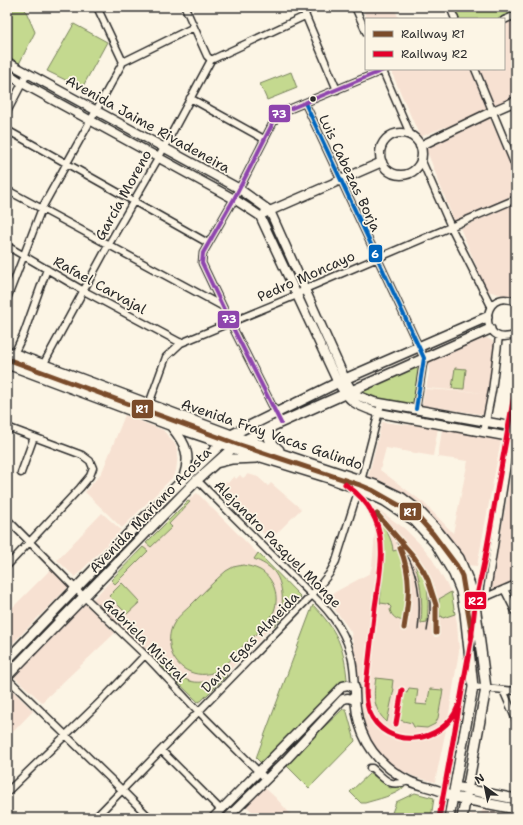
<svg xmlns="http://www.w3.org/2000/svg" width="523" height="825" viewBox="0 0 523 825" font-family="'Shantell Sans',sans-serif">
	<rect width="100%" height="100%" fill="#fcf5e5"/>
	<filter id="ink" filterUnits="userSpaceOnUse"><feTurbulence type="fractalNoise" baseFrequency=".025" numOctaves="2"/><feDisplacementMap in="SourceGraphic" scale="8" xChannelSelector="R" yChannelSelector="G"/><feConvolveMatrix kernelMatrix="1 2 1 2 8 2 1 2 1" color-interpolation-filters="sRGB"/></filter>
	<g filter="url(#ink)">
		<path fill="#f7e1d2" d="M362,7H394L399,19H367Z
			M516,17V97L494,106L479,69H504V22Z
			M395,69H470L487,109L446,128L445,127L420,137L391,71Z
			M490,118L516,177V194L454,221L425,146Z
			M516,203V297L514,298L487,291L460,228Z
			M484,336L495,343L488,393L426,388L429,373L428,358Z
			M425,389L488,393L485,415L422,405Z
			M125,415L163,430L175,444L178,452L177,463L176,471L172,478L122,528L85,492L102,472Z
			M382,422L438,428L433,456L386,448L380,470L424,503L453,533L468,461L438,457L442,429L501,440L477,566L467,565L451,541L415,503L368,478Z
			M516,449V580L494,589L491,586Z
			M248,474L258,477L268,486L271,483L301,509L270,540L218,490L226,482L228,483L234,476L236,479L240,475L243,478Z
			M197,493L301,597L199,702L93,599L194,495Z
			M369,503L404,528L422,546L431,557L451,592L457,623L459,651L448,720L435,782L415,777L398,769L382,757L367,734L362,711L356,660L351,632L326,597L370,573L372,566L375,533L373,524L364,506Z
			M102,513L121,530L75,577L57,560Z
			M51,569L69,586L7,649V613Z
			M85,604L115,633L42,702L14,677Z
			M7,685L33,711L7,738Z
			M264,787L275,797L294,818H259L246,806Z
			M482,810L516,816V818H471L472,814L481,816Z"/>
		<path fill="#c4d98f" stroke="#78825d" d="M12,7H24L35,32L19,64L7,55V9Z
			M454,7H516V11L497,19H459Z
			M74,24L107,42L82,88L47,71Z
			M291,72L297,88L267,100L260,84Z
			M421,364L414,406L376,400L357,391Z
			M455,368L466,369L464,389L452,388Z
			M188,501L190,502L169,524L172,527L151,547L146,543Z
			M378,518C384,526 393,540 393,551L397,550C409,572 406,597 403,621C396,619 392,617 390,610L391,607L388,604L380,603C383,572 387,549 378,518Z
			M143,547L148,551L115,584L111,580Z
			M258,553L301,597L274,626C276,622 280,617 281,612C284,601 282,582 275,573C270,566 261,562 254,559Z
			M412,557C430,578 429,597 427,622L421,623C423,600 421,579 412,557Z
			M243,565C249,566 254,567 260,570C276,579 281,602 271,617C263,629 251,638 241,648C234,655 227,666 217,671C197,681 172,668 170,645C169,638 170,631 173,625C177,617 185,611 191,605C203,593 214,581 226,571L233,567Z
			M122,583L140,602L127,614L109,596Z
			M451,592L455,614L443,618L442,616L440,617L439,599Z
			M313,605C336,629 344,646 347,679L308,716L262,764L256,758Z
			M161,652C162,660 167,665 172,670C192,688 204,683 227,675L201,701L198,702L154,659Z
			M376,678L393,680L392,688L394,689L387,722C373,710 373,695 376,678Z
			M409,688L418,689L416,704L427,705L430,689L443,690L438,718L435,724L427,728L414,727L412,723L399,720L404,692L407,693Z
			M343,709H346L347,712L355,741L309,788L285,764Z
			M370,773L390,788L399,786L405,787C394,796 378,799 365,803H361L350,792L351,791Z
			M415,793L434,798L431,818H390L396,802Z"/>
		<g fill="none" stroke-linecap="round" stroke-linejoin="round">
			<g stroke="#2b2b2b" stroke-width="9">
				<path id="street" d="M97,7L123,62
					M185,7L207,56L211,60
					M302,7L337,90
					M355,7L366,32
					M450,7L455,19
					M504,20L516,15
					M382,69L411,136
					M475,69L516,168
					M190,98L264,139
					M305,103L424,358L416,409
					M7,112L27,74
					M7,130L208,243
					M421,159L451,227L491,306
					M7,190L222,306
					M7,246L84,291L181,343
					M7,299L42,208L123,62L194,27
					M516,302C479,285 478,351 516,334
					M14,354L24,333L47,269
					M37,376L109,244L159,157L211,60L305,16L307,9
					M145,415L166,357L181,343L297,295L305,289L516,199
					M281,423L230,322L202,263L203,253L234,199L276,117L280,113L386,69
					M7,427L82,455L90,461L93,468L90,476L80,488L7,566
					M484,432L492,391L499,336
					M21,473L34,437
					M197,480L312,595C331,612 347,634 352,660C354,669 354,678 355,688
					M7,519L76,589L145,655L198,711L266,779
					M504,589L516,613
					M486,597L516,407
					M465,613L486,597L516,584
					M7,678L122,790L150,818
					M473,687L516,691
					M503,690L516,720
					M161,750L221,810
					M370,768H372C388,782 388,787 410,781
					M7,792L101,701L145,655
					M95,818L312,595L329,574L336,561L360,485L381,404"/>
			</g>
			<g stroke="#2b2b2b" stroke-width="11">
				<path id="secondary" d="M7,62L238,188L270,211L345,379L352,391L356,395L374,402L516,427
					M7,73L22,83L234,199L260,216L338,383C351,404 356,405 379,413L516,438
					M380 154a21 21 0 1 1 42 0a21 21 0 1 1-42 0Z
					M420,146L493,111L516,101
					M265,213L382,162
					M213,818L343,686L348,685L355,688C354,730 370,761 409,781C423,788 438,787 452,797
					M227,818L285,761L343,699L348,698L355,700"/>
			</g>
			<g stroke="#2b2b2b" stroke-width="12">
				<path id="primary" d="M7,351L245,440L259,444L282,454L375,485L402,498L419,511L435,528L459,558L470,585L475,605L486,688L462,818
					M7,364L172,426L222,443L232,448L329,478L359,489L385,501L415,521L436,544L454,574L461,591L465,613L473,687L449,818
					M272,426C264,436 271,443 279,450
					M172,427C186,444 191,456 184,477
					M216,463L232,459L257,458
					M7,660L132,530L184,479L231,435L345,379L487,317
					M7,676L197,480L237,444L273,426L490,329
					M460,788L516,799
					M459,798L516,809"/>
			</g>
			<use href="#street" stroke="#fcf5e5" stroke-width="6"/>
			<use href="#secondary" stroke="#fcf5e5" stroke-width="8"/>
			<use href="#primary" stroke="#fcf5e5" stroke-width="9"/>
			<path stroke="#2b2b2b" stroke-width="1.5" d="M338,478C353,490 368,501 375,519C387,547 379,578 375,607C372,633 369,660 366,686C366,694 366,703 369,711C383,745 429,746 451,720C455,714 457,707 460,700
				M373,511L414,557L424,572L428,580L436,605V633
				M397,542C412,572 410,596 404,628
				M407,555C420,578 421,604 418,630
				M427,631L430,611V595
				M472,636L475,605L485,558L516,384
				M396,724L402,690"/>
			<g stroke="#fcf5e5" stroke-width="7">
				<path id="bus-1" d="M305,103L424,358L416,409"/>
			</g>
			<g stroke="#fcf5e5" stroke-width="7">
				<path id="bus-2" d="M281,423L230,322L202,263L203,253L234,199L276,117L280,113L386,69"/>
			</g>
			<use href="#bus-1" stroke="#0065bd" stroke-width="4"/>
			<use href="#bus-2" stroke="#8e44ad" stroke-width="4"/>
			<g stroke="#fcf5e5" stroke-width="8">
				<path id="rail-1" d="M7,359L237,444L360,485L372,490L416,515L433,534L457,566L462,576L472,636
					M377,514L414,557L424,572L428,580L436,605V633
					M400,548C412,576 409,599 404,628"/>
			</g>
			<g stroke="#fcf5e5" stroke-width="8">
				<path id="rail-2" d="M345,484C358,493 369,504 375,519C387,546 379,578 375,607C372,633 369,660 366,686C366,694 366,703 369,711C385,751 444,745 458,706
					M396,724L402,690
					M439,818L471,641L475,605L485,558L516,384"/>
			</g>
			<use href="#rail-1" stroke="#7a4b2a" stroke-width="5"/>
			<use href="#rail-2" stroke="#e4002b" stroke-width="5"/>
		</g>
	</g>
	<circle fill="#2b2b2b" stroke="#fcf5e5" stroke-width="1.5" cx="313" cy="99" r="3.5"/>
	<g text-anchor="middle" stroke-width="3.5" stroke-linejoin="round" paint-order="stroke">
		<g font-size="14" fill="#2b2b2b" stroke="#fcf5e5">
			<text transform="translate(148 124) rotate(29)" y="5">Avenida Jaime Rivadeneira</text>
			<text transform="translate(350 173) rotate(65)" y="5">Luis Cabezas Borja</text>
			<text transform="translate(123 195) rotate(-61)" y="5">García Moreno</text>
			<text transform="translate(306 276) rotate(-24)" y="5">Pedro Moncayo</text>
			<text transform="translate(100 285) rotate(29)" y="5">Rafael Carvajal</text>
			<text transform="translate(272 434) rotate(19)" y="5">Avenida Fray Vacas Galindo</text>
			<text transform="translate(150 510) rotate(-46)" y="5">Avenida Mariano Acosta</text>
			<text transform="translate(278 544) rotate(45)" y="5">Alejandro Pasquel Monge</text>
			<text transform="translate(145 640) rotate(45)" y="5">Gabriela Mistral</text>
			<text transform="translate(250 642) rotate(-46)" y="5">Dario Egas Almeida</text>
		</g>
	</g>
	<g stroke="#fcf5e5" stroke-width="1.5">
		<rect x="268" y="104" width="23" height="19" rx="4" fill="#8e44ad"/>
		<rect x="368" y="244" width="15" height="19" rx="4" fill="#0065bd"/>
		<rect x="217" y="310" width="23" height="19" rx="4" fill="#8e44ad"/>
		<rect x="131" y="399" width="23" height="20" rx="4" fill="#7a4b2a"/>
		<rect x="399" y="502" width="23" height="19" rx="4" fill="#7a4b2a"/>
		<rect x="464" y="591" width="23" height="19" rx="4" fill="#e4002b"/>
	</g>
	<g font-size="11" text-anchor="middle" font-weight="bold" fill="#fff">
		<text x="279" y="118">73</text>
		<text x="375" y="258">6</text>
		<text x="229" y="323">73</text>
		<text x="142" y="413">R1</text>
		<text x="410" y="516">R1</text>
		<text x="476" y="605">R2</text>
	</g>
	<rect width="523" height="825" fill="none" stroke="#fcf5e5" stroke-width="24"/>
	<rect x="12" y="12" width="499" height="801" fill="none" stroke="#2b2b2b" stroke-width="1.5" filter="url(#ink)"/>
	<rect x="365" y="18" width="140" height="52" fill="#fcf5e5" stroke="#a8a49b"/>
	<rect x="373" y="31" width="20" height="6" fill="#7a4b2a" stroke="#a8a49b"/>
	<text x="401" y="38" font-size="12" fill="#2b2b2b">Railway R1</text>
	<rect x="373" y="51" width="20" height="6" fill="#e4002b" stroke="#a8a49b"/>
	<text x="401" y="58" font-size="12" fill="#2b2b2b">Railway R2</text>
	<g transform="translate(485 787) rotate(327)" stroke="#fcf5e5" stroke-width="3" paint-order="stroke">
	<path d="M0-3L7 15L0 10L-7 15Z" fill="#2b2b2b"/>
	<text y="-6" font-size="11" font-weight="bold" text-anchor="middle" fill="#2b2b2b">N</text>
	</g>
</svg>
